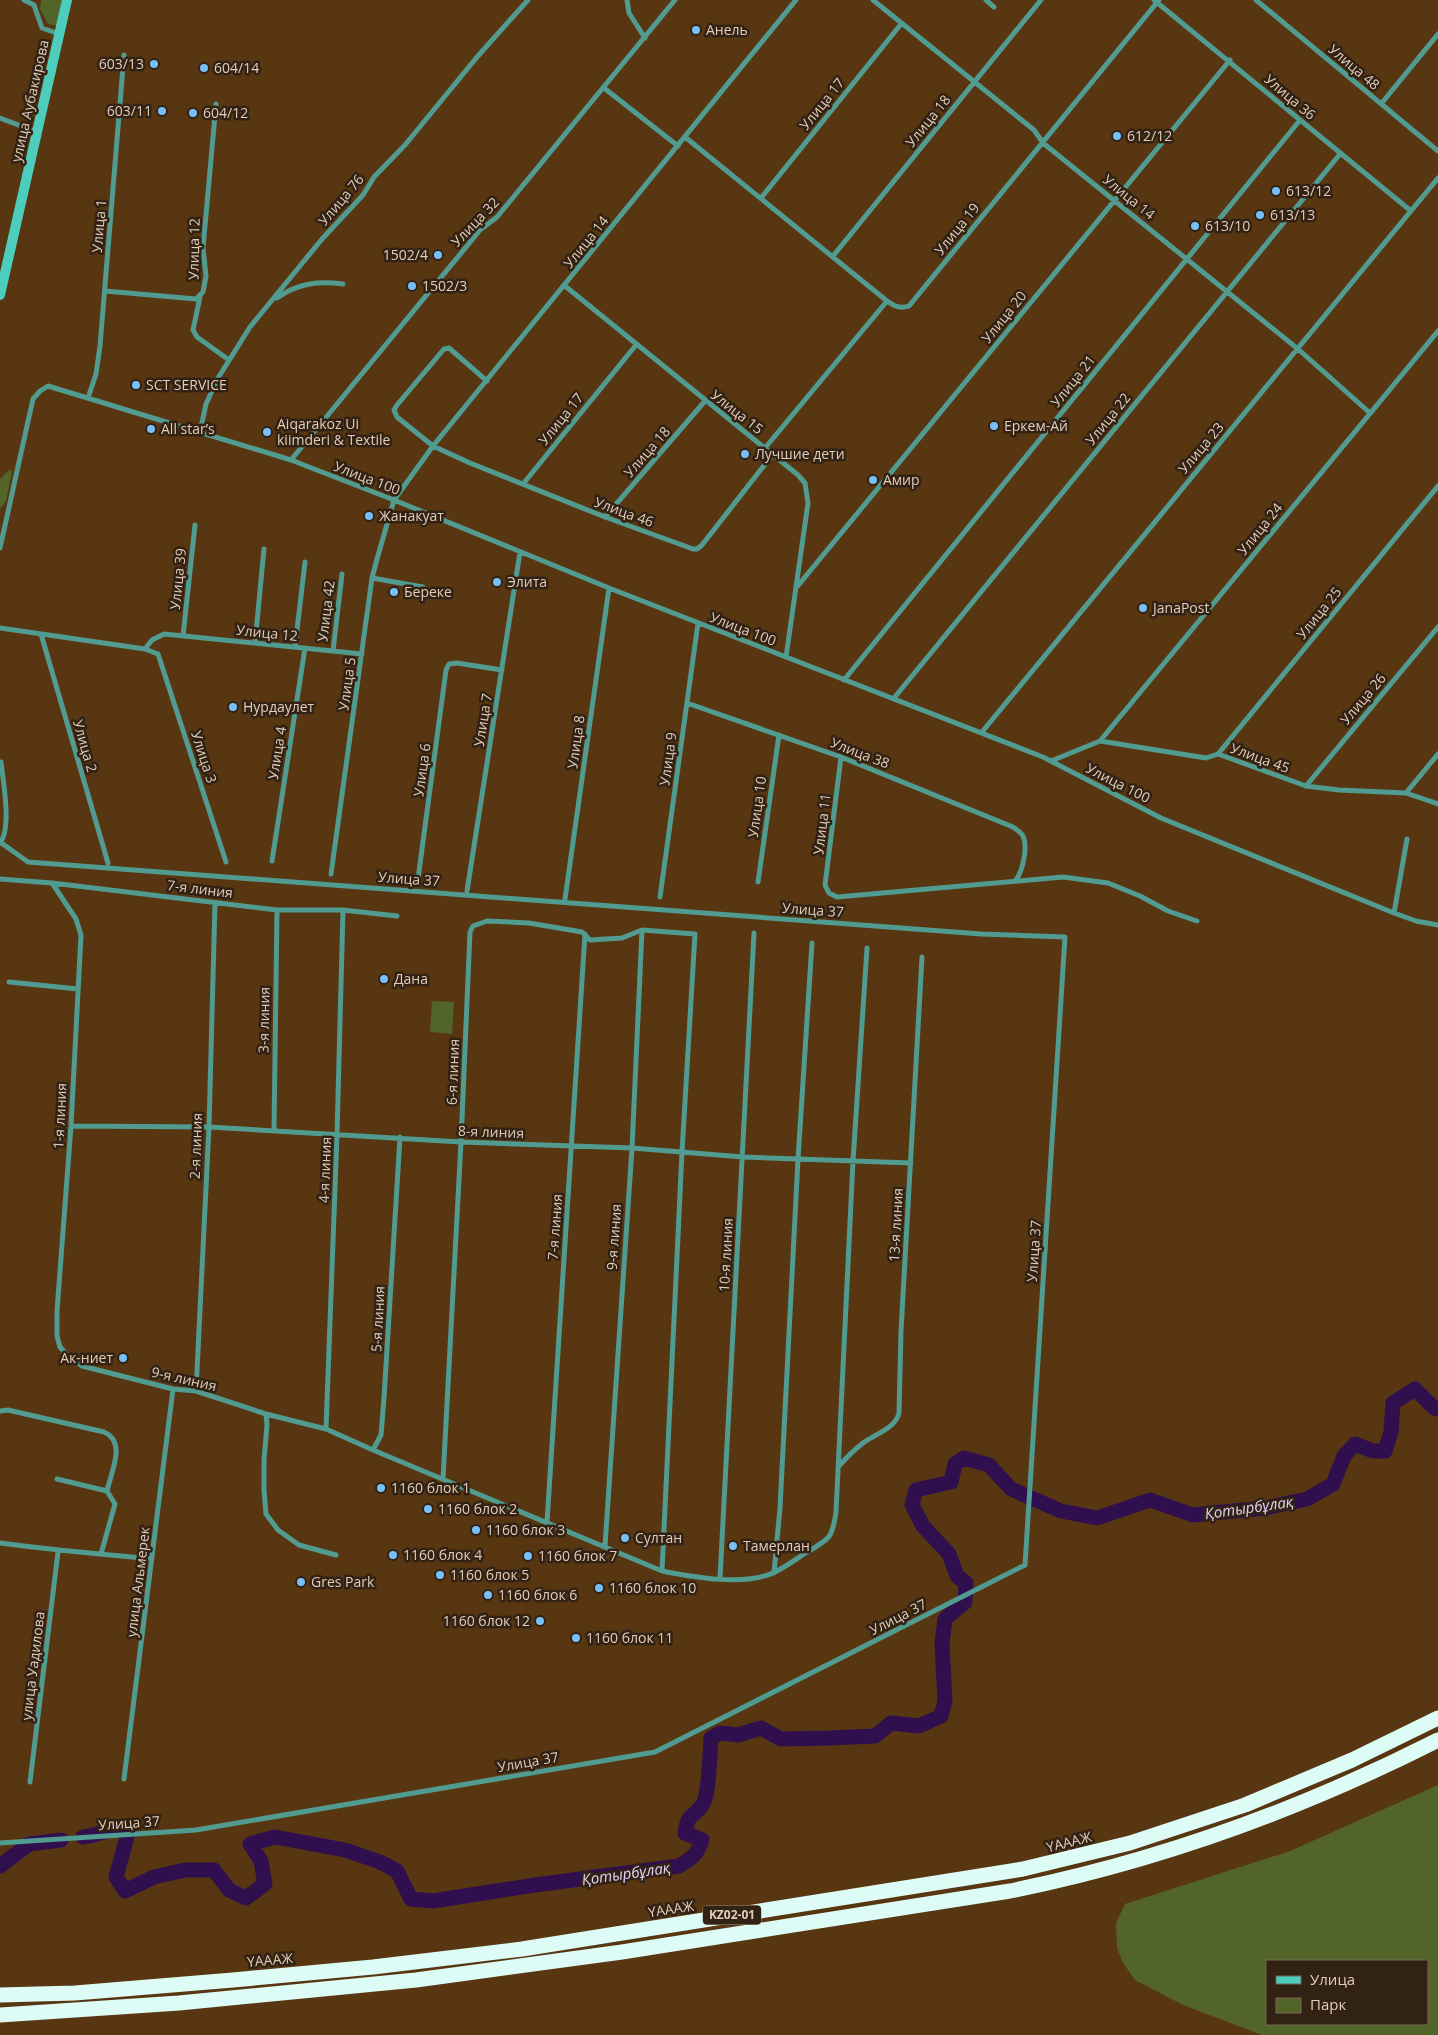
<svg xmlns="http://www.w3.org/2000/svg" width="1438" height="2035" viewBox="0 0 1438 2035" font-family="'Open Sans',sans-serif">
	<rect width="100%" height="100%" fill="#583612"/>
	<path fill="#536429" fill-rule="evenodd" d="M41,0H62L58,26L48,24L40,9Z
		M9,470L12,471L6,501L0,509V479Z
		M432,1001L454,1002L452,1034L430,1032Z
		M1438,1785V2035H1262L1183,2005L1135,1980L1123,1963L1117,1948L1116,1923L1125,1904L1290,1851ZM1267,1961H1427V2024H1267Z"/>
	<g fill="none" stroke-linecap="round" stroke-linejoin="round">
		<path stroke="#2f0f4e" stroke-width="15" d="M83,1837C100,1835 113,1827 130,1826L116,1877L125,1891L154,1877L185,1870H214L229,1890L246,1898L265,1884L261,1861L250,1844L275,1837L345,1850L380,1862L397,1871L411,1899L433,1901L535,1885L679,1866C691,1859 698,1854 702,1840L685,1833C688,1811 694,1818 703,1804C709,1794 710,1752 711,1738L720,1733L738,1735L761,1728L781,1739L830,1738L875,1736L891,1723L919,1726L941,1716L945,1701L942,1644L945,1619L965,1602L966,1583L957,1576L949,1554L923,1526L912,1505L916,1490L951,1482L955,1464L964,1458L989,1465L1011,1489L1061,1511L1097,1518L1150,1500L1193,1515L1265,1508L1307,1499L1333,1484L1344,1456L1355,1444L1373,1451H1385L1391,1432L1393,1403L1415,1389L1434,1408L1438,1409
			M0,1866L29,1844L61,1840"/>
		<path stroke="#519b90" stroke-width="5" d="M24,0L34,5L42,28L59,34
			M627,0L629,13L645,38
			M873,0L1034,130L1043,143L1298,349L1370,413
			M986,0L994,7
			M1154,0L1411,211
			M1256,0L1438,151
			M604,88L678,146
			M1381,104L1438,34
			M0,118L37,132
			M685,137L887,301
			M761,198L901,24
			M833,256L1041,0
			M565,286L798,475L805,483L808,503L786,657
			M105,291L196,299L203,292L206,276L203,248L216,104
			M200,297L193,330L197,337L229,360
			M277,298C298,283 318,281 343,284
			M487,381L449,348L444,349L397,405L394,410L397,417L433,446L470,463L605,517L693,549H697L702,545L773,454
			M88,398L96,374L100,346L124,55
			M200,432L206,404L218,378L250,327L322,239L363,195L374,177L405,145L477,57L528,0
			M765,448L887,301C894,306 900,309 909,306L1159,0
			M291,460L480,230L497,217L675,0
			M523,484L636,345
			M605,517L705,401
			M0,548L33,399L40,391L48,386L291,460L394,500L609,588L1043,757L1161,818L1394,913L1416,921L1438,925
			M372,578L423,587
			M796,588L1230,60
			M0,628L145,649L158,654L226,862
			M41,634L108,863
			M183,636L195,525
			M255,643L264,549
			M295,647L305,562
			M145,649L152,640L164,634L362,654
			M333,651L342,574
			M844,680L1300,120
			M894,698L1340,154
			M687,703L841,757L1013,827C1017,830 1021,832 1023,836C1028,847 1023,870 1016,880
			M982,732L1438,178
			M1100,741L1438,331
			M1218,754L1438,486
			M841,757L825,885L829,893L837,897L1063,877L1108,883L1140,896L1168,911L1197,921
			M1051,761L1100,741L1206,758L1218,754L1306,786L1339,790L1406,793L1438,804
			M1306,786L1438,627
			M1406,793L1438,754
			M0,842L28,862L981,934L1065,937L1025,1565L655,1752L196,1830L0,1843
			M0,843C12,828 3,781 1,762
			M272,861L305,648
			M331,874L372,578L377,559L394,500L433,446L796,0
			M0,879L52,883L277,910H343L397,916
			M418,879L446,670L449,664L457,663L502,670
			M758,882L779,735
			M52,883L76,919L81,935L71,1126L57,1311V1336L60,1347L68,1356L82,1366L173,1389L196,1391L266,1414L326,1429L373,1450L381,1435L384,1398L400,1137
			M467,891L520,552
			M660,897L698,623
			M565,899L609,588
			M1394,913L1407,839
			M9,982L78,989
			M71,1126L209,1127L461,1142L632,1148L743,1157L911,1163
			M274,1130L277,910
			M196,1391L209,1127L215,903
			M0,1411L8,1410L104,1432C127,1442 111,1472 107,1491L115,1504L101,1554
			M266,1414L267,1425L264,1460V1490L266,1514L278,1530L299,1545L336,1555
			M326,1429L337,1135L343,910
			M373,1450L662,1571C693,1577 745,1587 775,1572C785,1567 795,1560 804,1554C828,1539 832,1541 836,1512L853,1161L867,948
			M839,1466C846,1458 854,1450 863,1443C875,1434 895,1429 899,1413L901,1331L922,957
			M57,1479L107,1491
			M443,1479L461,1142L470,932L473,926L487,921L529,923L582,932L590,940L622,938L642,930L695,934L682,1152L662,1571
			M547,1522L585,934
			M0,1543C51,1550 101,1554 152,1559
			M605,1546L632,1148L642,930
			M774,1573L780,1508L798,1159L812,943
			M720,1578L754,933
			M124,1779L173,1389
			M30,1782L58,1552"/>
		<path stroke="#4dcebd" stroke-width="10" d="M0,295L67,0"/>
		<path stroke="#ddfcf6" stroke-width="15" d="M0,1995L75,1993L233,1980L373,1967L522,1949L1023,1869L1130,1843L1245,1805L1352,1760L1438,1718
			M0,2015L179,2003L416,1980L622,1952L1010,1891C1159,1861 1302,1809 1438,1740"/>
	</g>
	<g fill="#77bff7" stroke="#322213" stroke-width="2">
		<circle cx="696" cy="30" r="5"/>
		<circle cx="154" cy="64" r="5"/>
		<circle cx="204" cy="68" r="5"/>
		<circle cx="162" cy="111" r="5"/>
		<circle cx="193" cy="113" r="5"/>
		<circle cx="1117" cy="136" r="5"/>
		<circle cx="1276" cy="191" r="5"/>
		<circle cx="1260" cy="215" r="5"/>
		<circle cx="1195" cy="226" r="5"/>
		<circle cx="438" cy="255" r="5"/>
		<circle cx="412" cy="286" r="5"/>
		<circle cx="136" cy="385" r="5"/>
		<circle cx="994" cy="426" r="5"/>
		<circle cx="151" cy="429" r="5"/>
		<circle cx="267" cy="432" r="5"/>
		<circle cx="745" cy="454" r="5"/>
		<circle cx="873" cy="480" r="5"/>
		<circle cx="369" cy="516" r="5"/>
		<circle cx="497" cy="582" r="5"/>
		<circle cx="394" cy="592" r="5"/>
		<circle cx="1143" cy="608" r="5"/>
		<circle cx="233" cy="707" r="5"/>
		<circle cx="384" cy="979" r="5"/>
		<circle cx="123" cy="1358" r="5"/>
		<circle cx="381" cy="1488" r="5"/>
		<circle cx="428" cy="1509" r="5"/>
		<circle cx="476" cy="1530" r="5"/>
		<circle cx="625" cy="1538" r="5"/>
		<circle cx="733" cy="1546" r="5"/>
		<circle cx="393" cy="1555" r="5"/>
		<circle cx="528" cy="1556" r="5"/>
		<circle cx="440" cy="1575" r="5"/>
		<circle cx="301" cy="1582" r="5"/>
		<circle cx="599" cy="1588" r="5"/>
		<circle cx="488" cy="1595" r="5"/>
		<circle cx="540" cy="1621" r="5"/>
		<circle cx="576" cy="1638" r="5"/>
	</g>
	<g text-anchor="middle" stroke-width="5" stroke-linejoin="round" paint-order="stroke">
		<rect fill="#322213" stroke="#ad9a89" stroke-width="1" x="703" y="1905.5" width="58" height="19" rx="4"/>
		<g font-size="12" font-weight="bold" fill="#e2cdbb">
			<text x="732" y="1919">KZ02-01</text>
		</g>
		<g font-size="14" fill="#e2cdbb" stroke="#322213" text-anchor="start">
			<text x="706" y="35">Анель</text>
			<text x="144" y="69" text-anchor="end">603/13</text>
			<text x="214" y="73">604/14</text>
			<text x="152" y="116" text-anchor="end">603/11</text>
			<text x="203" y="118">604/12</text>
			<text x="1127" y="141">612/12</text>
			<text x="1286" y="196">613/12</text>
			<text x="1270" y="220">613/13</text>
			<text x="1205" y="231">613/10</text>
			<text x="428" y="260" text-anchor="end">1502/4</text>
			<text x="422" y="291">1502/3</text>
			<text x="146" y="390">SCT SERVICE</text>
			<text x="277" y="429">Aiqarakoz Ui<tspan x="277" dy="16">kiimderi &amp; Textile</tspan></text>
			<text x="1004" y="431">Еркем-Ай</text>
			<text x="161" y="434">All star’s</text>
			<text x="755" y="459">Лучшие дети</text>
			<text x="883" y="485">Амир</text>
			<text x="379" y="521">Жанакуат</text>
			<text x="507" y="587">Элита</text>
			<text x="404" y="597">Береке</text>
			<text x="1153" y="613">JanaPost</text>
			<text x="243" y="712">Нурдаулет</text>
			<text x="394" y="984">Дана</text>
			<text x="113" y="1363" text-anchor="end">Ак-ниет</text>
			<text x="391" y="1493">1160 блок 1</text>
			<text x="438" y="1514">1160 блок 2</text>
			<text x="486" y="1535">1160 блок 3</text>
			<text x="635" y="1543">Султан</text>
			<text x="743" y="1551">Тамерлан</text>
			<text x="403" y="1560">1160 блок 4</text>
			<text x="538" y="1561">1160 блок 7</text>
			<text x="450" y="1580">1160 блок 5</text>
			<text x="311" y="1587">Gres Park</text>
			<text x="609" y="1593">1160 блок 10</text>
			<text x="498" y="1600">1160 блок 6</text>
			<text x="530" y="1626" text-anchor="end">1160 блок 12</text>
			<text x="586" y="1643">1160 блок 11</text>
		</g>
		<g font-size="14" fill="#e2cdbb" stroke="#322213">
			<text transform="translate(1354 67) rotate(40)" y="5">Улица 48</text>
			<text transform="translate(1290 97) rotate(40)" y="5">Улица 36</text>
			<text transform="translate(30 101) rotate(-77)" y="5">улица Аубакирова</text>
			<text transform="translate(822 104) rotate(-51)" y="5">Улица 17</text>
			<text transform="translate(928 121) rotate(-51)" y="5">Улица 18</text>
			<text transform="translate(1129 197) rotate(39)" y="5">Улица 14</text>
			<text transform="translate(341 200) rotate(-50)" y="5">Улица 76</text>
			<text transform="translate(475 222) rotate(-46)" y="5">Улица 32</text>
			<text transform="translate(99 226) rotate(-85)" y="5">Улица 1</text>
			<text transform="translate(957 229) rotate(-51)" y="5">Улица 19</text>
			<text transform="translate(586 242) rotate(-51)" y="5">Улица 14</text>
			<text transform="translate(194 249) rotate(-89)" y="5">Улица 12</text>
			<text transform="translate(1004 317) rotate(-51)" y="5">Улица 20</text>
			<text transform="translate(1073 381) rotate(-51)" y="5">Улица 21</text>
			<text transform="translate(737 412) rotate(38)" y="5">Улица 15</text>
			<text transform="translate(561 419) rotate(-51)" y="5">Улица 17</text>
			<text transform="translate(1108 419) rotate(-51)" y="5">Улица 22</text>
			<text transform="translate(1201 448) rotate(-50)" y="5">Улица 23</text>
			<text transform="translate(647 452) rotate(-49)" y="5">Улица 18</text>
			<text transform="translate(367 478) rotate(21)" y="5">Улица 100</text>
			<text transform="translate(624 512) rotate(20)" y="5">Улица 46</text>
			<text transform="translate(1260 529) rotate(-51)" y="5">Улица 24</text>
			<text transform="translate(178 579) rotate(-84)" y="5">Улица 39</text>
			<text transform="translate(326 611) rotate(-83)" y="5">Улица 42</text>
			<text transform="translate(1319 613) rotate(-51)" y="5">Улица 25</text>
			<text transform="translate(743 629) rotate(21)" y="5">Улица 100</text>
			<text transform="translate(267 633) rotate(6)" y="5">Улица 12</text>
			<text transform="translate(347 684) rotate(-82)" y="5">Улица 5</text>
			<text transform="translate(1363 699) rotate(-50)" y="5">Улица 26</text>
			<text transform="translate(483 720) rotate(-81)" y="5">Улица 7</text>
			<text transform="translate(576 742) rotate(-82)" y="5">Улица 8</text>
			<text transform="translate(85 746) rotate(74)" y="5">Улица 2</text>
			<text transform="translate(277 753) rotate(-81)" y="5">Улица 4</text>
			<text transform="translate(860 753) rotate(21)" y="5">Улица 38</text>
			<text transform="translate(204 757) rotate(72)" y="5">Улица 3</text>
			<text transform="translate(1260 758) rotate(20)" y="5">Улица 45</text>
			<text transform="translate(668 759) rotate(-82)" y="5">Улица 9</text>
			<text transform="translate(422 770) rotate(-82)" y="5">Улица 6</text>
			<text transform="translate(1118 783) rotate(27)" y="5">Улица 100</text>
			<text transform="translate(757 807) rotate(-82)" y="5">Улица 10</text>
			<text transform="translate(822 824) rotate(-83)" y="5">Улица 11</text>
			<text transform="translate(409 879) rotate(4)" y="5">Улица 37</text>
			<text transform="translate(200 889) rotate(7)" y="5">7-я линия</text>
			<text transform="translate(813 910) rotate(4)" y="5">Улица 37</text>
			<text transform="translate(264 1020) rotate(-89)" y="5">3-я линия</text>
			<text transform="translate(453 1072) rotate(-88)" y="5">6-я линия</text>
			<text transform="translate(60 1116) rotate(-87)" y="5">1-я линия</text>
			<text transform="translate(491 1132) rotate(2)" y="5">8-я линия</text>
			<text transform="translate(196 1146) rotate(-88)" y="5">2-я линия</text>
			<text transform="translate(325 1170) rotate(-88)" y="5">4-я линия</text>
			<text transform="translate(896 1225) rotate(-87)" y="5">13-я линия</text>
			<text transform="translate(555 1227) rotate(-86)" y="5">7-я линия</text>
			<text transform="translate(614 1237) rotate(-86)" y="5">9-я линия</text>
			<text transform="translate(1034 1251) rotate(-86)" y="5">Улица 37</text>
			<text transform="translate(726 1255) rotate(-87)" y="5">10-я линия</text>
			<text transform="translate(378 1319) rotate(-87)" y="5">5-я линия</text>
			<text transform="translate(184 1379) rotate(13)" y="5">9-я линия</text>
			<text transform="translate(138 1582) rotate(-83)" y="5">улица Альмерек</text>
			<text transform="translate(898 1617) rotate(-27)" y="5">Улица 37</text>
			<text transform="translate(33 1666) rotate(-83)" y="5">улица Уадилова</text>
			<text transform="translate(528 1762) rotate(-10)" y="5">Улица 37</text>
			<text transform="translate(129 1823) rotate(-4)" y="5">Улица 37</text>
			<text transform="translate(1069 1842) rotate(-14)" y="5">ҮАААЖ</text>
			<text transform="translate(671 1909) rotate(-9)" y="5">ҮАААЖ</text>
			<text transform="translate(270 1960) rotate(-5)" y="5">ҮАААЖ</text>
		</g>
		<g font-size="15" font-style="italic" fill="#e0d0f7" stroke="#322213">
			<text transform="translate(1249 1508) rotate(-8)" y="5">Қотырбұлақ</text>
			<text transform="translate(626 1874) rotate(-8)" y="5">Қотырбұлақ</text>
		</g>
	</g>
	<rect x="1266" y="1960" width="162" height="65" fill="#322213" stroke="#786656"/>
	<rect x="1276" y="1976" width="25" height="8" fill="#4dcebd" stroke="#786656"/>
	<text x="1310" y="1985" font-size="15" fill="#e2cdbb">Улица</text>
	<rect x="1276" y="1998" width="25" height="15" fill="#536429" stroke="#786656"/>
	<text x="1310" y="2010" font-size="15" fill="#e2cdbb">Парк</text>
</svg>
